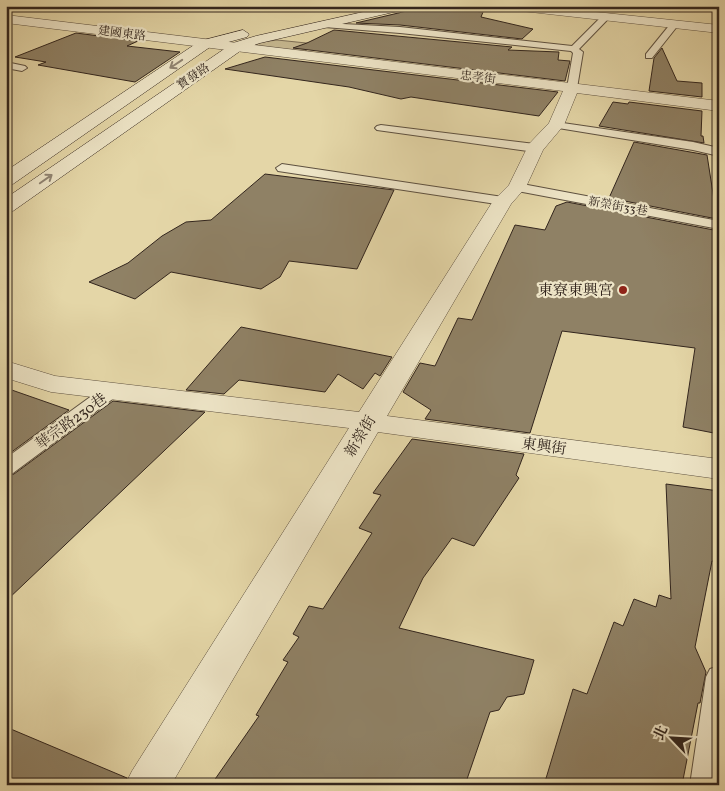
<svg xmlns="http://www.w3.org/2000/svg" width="725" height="791" viewBox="0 0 725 791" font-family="Vollkorn,'Noto Serif TC',serif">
	<rect width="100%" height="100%" fill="#e4d6a7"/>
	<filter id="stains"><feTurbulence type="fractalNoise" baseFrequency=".004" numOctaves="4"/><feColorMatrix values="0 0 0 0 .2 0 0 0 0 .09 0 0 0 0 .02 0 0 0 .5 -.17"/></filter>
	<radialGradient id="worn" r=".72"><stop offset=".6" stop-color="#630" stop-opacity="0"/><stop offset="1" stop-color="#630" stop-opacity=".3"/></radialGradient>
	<path fill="#c6b890" stroke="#7c6e56" d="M277,40L316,44L302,53L252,46L262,42Z"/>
	<path fill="#8f8165" stroke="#32251d" d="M418,6L483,12L481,17L533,29L522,39L400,25L356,23L411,10Z
		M334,30L512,47L508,50L559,52L558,60L570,61L565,81L293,48L307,43Z
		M76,33L138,41L127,46L180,52L135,82L38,65L46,62L15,57Z
		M662,48L677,81L702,83V97L649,91L654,58Z
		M265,57L558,92L539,116L411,97L401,99L349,87L225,69Z
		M613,102L628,104L629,102L702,111L701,136H703L704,143L599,126Z
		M634,142L707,155L717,219L609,198Z
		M265,174L394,190L357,269L289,261L280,277L261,289L171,272L135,299L89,282L128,263L162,236L186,222L211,220Z
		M567,202L719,231V434L683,427L695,348L562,331L530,433L425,419L431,410L403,392L420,363L435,366L458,318L472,320L515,225L545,230L556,206Z
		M241,327L387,356L392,357L380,376L375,373L363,389L338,374L325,392L239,380L224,394L186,390Z
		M6,388L69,410L6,456Z
		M113,401L205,412L6,601V477L14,474Z
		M412,439L524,454L516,475L519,478L474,546L452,538L423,578L399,628L534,660L524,694L507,697L499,710L490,712L465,785H211L259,716L256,715L288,662L283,660L299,637L293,634L309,606L323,609L372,533L359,528L381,495L373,493Z
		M666,484L719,491V562L712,561L695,647L706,672L700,703H698L682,785H544L573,689L587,694L614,622L623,626L634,599L656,607L659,595L671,599Z
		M6,727L127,778L123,785H6Z"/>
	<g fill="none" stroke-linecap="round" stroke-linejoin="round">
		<g stroke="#5e5140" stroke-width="2">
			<path id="service" d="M603,15L610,17L579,49L583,52L577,88L572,91L567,88L573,53L571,51L400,33L324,27L320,25L324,23L400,27L572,46Z
				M672,22L679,24L652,58H646V54Z
				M6,62L25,66L27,68L22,71L6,68Z
				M556,122L693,142L719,148V156L693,150L552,127L550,125L552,123Z
				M381,125L535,144L541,148L535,152L377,130L375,128L377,126Z
				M282,164L503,197L510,201L503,205L278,171L276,168Z
				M517,183L719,221V229L512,190L511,187Z
				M111,385L118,387L120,391L118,395L13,473L6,475V458L104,387Z
				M719,666V785H690L706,677L710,669Z"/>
		</g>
		<g stroke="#5e5140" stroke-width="1">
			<path id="minor" d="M498,6H539L719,25V33L504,9Z
				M6,15L719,101V111L577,93L564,125L543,150L526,187L511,204L387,416L719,459V479L378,432L171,785H125L132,771L349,428L51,392L6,378V361L55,376L359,412L493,201L509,185L529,144L549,123L563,91L6,23Z"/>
		</g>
		<g stroke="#32251d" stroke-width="1">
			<path id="secondary" d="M390,6H413L411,8L260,43L243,49L13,211L6,213V198L233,43L256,36Z
				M243,30L249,34L247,37L210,47L13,184L6,186V171L200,41Z"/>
		</g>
		<use href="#service" fill="#ede4c6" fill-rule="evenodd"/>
		<use href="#minor" fill="#ede4c6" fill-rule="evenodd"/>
		<use href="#secondary" fill="#ede4c6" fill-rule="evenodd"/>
	</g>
	<defs><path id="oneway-shaft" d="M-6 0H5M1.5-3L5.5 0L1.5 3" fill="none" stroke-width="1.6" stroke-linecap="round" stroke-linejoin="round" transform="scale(1.25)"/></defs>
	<g stroke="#908472">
		<use href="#oneway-shaft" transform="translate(176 64) rotate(146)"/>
		<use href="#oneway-shaft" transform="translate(46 179) rotate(-35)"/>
	</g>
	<circle fill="#8f2418" stroke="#ede4c6" stroke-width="2" cx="623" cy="290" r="5"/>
	<g text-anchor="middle" stroke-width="4.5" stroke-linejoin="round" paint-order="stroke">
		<g font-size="12" fill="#32251d" stroke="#ede4c6">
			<text transform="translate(122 33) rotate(7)" y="4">建國東路</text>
			<text transform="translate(193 76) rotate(-34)" y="4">寶發路</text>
			<text transform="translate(478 77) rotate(7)" y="4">忠孝街</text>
			<text transform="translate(618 206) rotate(10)" y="4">新榮街33巷</text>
		</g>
		<g font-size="15" fill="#32251d" stroke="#ede4c6" text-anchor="end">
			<text x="613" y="295">東寮東興宮</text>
		</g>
		<g font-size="15" fill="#32251d" stroke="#ede4c6">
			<text transform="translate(71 421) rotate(-36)" y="5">華宗路230巷</text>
			<text transform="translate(360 436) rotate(-59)" y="5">新榮街</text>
			<text transform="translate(544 446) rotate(8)" y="5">東興街</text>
		</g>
	</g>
	<rect width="725" height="791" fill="none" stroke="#e4d6a7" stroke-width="25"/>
	<rect x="8" y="8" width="710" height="776" fill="none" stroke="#32251d" stroke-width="2.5"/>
	<rect x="12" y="12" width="700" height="766" fill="none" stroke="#32251d"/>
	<g transform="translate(672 738) rotate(295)" stroke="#ede4c6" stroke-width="4" paint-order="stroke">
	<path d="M0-4L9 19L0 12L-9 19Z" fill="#32251d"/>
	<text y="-8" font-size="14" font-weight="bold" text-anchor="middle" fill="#32251d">北</text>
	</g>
	<rect width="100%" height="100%" filter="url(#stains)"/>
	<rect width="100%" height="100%" fill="url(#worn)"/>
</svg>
